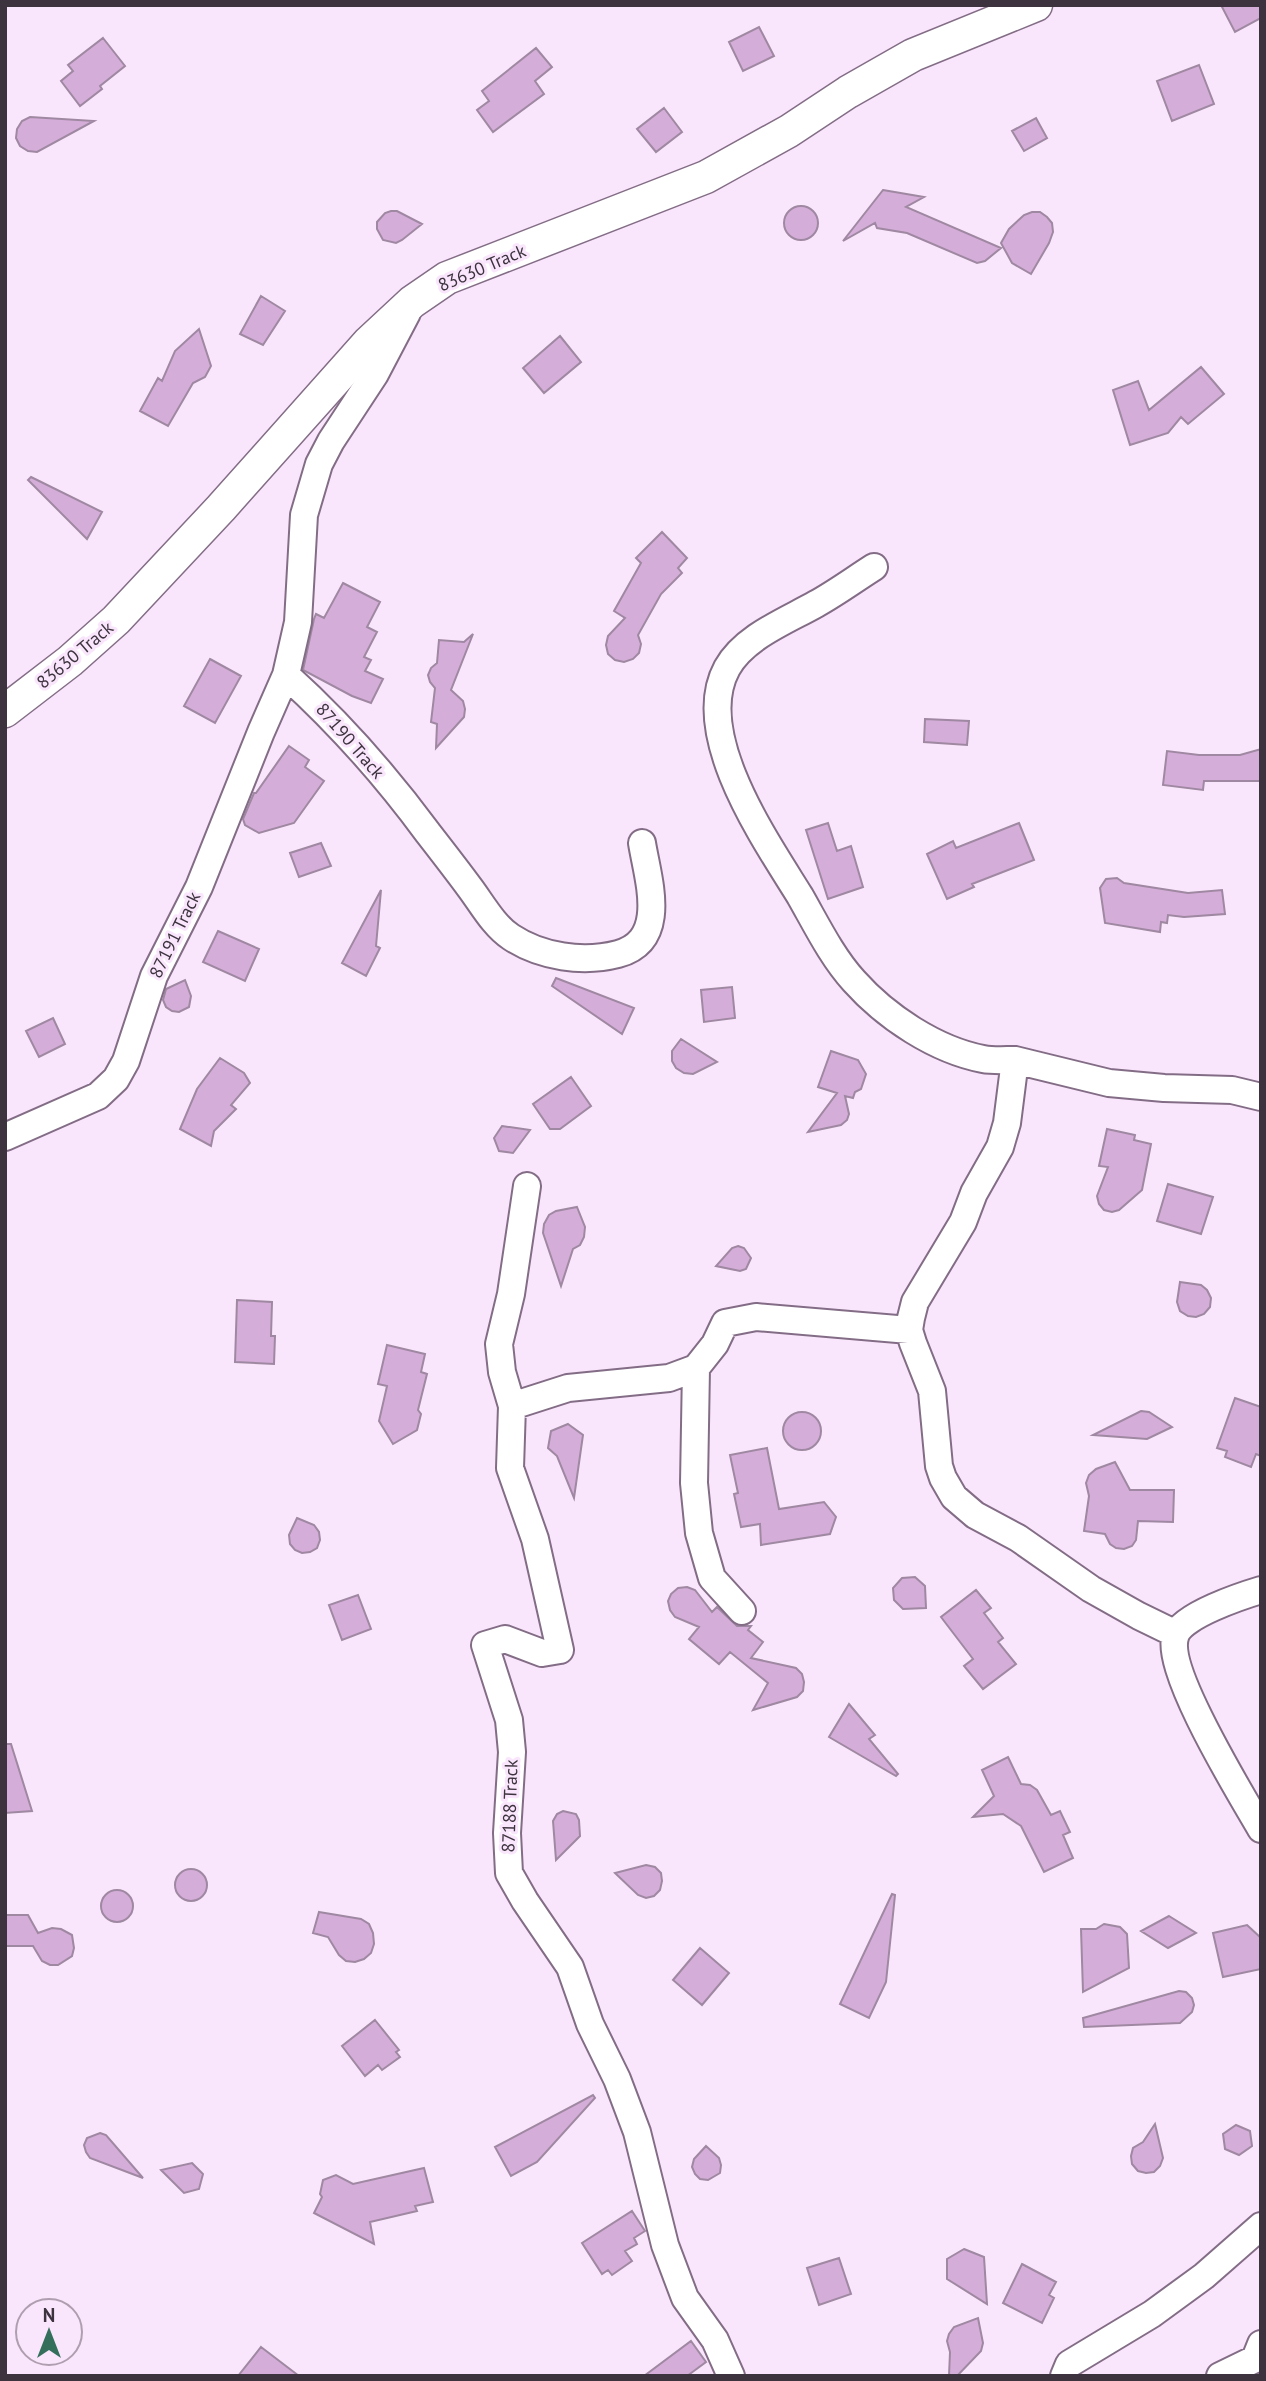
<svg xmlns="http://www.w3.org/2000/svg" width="1266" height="2381" viewBox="0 0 1266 2381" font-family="'PT Sans',sans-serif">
	<rect width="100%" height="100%" fill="#fae6fc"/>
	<path fill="#d5add9" stroke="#9f88a1" stroke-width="2" d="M1221,5H1261V18L1235,32Z
		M759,27L774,56L743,71L729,42Z
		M103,38L125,66L100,86L102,89L80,106L61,81L73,71L68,65Z
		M536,48L552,67L535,81L544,94L493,132L477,110L489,101L482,91Z
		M1199,65L1214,104L1172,121L1157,81Z
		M664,108L682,132L656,152L637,129Z
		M30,117L94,121L37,152L28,151L20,146L16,138L17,129L22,121Z
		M1036,118L1047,138L1024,151L1012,131Z
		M883,190L924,197L906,207L1001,248L985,261L977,263L907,233L877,228L875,223L843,241Z
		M784 223a17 17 0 1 1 34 0a17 17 0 1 1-34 0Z
		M391,211H397L422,224L402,240L396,243L383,240L377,229V222L385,213Z
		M1032,212H1040L1047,217L1052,223L1053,232L1049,243L1031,274L1012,263L1001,243L1009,229L1024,215Z
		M261,296L285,311L263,345L240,334Z
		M199,329L211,366L205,377L193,383L168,426L140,411L158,378L162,381L175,351Z
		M560,336L581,362L544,393L523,368Z
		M1201,367L1224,394L1188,424L1181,417L1168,433L1130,445L1113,390L1138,381L1149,410Z
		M31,477L102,512L87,539L28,480Z
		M662,532L687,558L678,568L682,573L661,594L638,635L641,644L639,653L633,659L624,662L615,660L608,654L606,645L608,636L625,618L614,611L641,563L636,558Z
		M343,583L380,602L367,627L377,632L364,657L371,660L365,671L383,679L371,703L352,696L303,670L314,619L316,614L324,618Z
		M473,634L451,690L463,701L465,709L464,717L436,748L437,724L431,722L435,688L430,682L428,675L431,668L437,663L439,640L464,642Z
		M210,659L241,676L215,723L184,706Z
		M925,719L969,721L967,745L924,742Z
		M289,746L309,760L305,767L324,781L294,823L259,833L245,825L243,819L254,793H256Z
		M1261,749V781H1204L1203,790L1163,785L1167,751L1199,755H1240Z
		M828,823L837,851L851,846L863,887L828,899L806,830Z
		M1019,823L1034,860L972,884L974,887L947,899L927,854L953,841L956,848Z
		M321,843L331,866L299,877L290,853Z
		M1117,878L1124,883L1188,893L1222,890L1225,914L1184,917L1168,915L1167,923L1161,922L1160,932L1105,923L1100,888L1106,879Z
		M381,890L376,946L380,948L366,976L342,963Z
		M218,931L259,949L245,981L203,962Z
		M556,978L634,1008L622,1034L552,986Z
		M185,980L191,996L189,1007L179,1012L172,1011L166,1007L163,1000L166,989Z
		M732,987L735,1018L704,1022L701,990Z
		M53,1018L65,1044L39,1057L26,1031Z
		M681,1039L717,1062L693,1074L684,1073L676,1068L672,1061V1051Z
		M831,1051L858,1060L866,1074L861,1089L855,1092L853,1098L845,1096L849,1114L847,1120L841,1125L808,1132L837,1093L818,1087Z
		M220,1058L244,1073L250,1083L231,1105L236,1109L214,1131L211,1146L180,1129L197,1089Z
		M571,1077L591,1106L560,1129H550L533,1104Z
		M502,1126L530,1130L513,1153L499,1151L494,1138Z
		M1107,1129L1135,1135L1134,1140L1151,1144L1142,1190L1119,1210L1112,1212L1104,1210L1099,1204L1097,1196L1108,1167L1099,1166Z
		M1168,1184L1213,1197L1201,1234L1157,1221Z
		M577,1207L585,1227L584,1237L580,1245L573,1249L561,1286L543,1233L544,1224L549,1215L556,1211Z
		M738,1246L744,1248L751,1258L746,1269L740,1271L716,1266L732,1248Z
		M1180,1282L1201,1285L1207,1290L1211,1298L1210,1307L1204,1314L1196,1317L1188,1316L1180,1311L1177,1302Z
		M237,1300L272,1302L271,1336H275L274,1364L235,1362Z
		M387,1345L425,1354L421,1372L427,1374L418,1410L421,1414L417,1430L393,1444L379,1421L387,1386L378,1384Z
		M1235,1398L1261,1407V1456L1256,1454L1251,1467L1225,1457L1227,1451L1217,1448Z
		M1141,1411L1149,1412L1172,1427L1147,1439L1093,1435Z
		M783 1431a19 19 0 1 1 38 0a19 19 0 1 1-38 0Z
		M568,1424L583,1435L574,1498L557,1456L548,1448L551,1431Z
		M767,1448L779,1509L824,1502L836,1517L830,1534L761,1545L760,1524L741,1527L734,1494L738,1493L730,1455Z
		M1115,1462L1130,1490H1174L1173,1522L1138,1521L1136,1540L1132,1546L1124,1549L1116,1548L1110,1544L1105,1534L1084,1531L1089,1496L1086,1483L1089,1475L1096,1469Z
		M297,1518L314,1525L319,1532L320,1540L317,1548L310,1552L302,1553L295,1550L290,1544L289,1535Z
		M915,1577L925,1586L926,1608L903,1609L894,1600L893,1588L902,1578Z
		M687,1587L695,1590L712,1612L717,1607L737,1626H751L748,1630L763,1642L751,1658L796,1668L802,1674L804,1682L803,1691L797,1697L753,1710L768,1683L730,1652L719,1664L689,1639L699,1627L675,1617L670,1610L668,1601L671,1594L678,1588Z
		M976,1590L991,1608L984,1613L1003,1638L998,1642L1016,1664L983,1689L964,1666L973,1659L941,1617Z
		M358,1595L371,1629L342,1640L329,1605Z
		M849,1704L875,1735L869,1739L898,1774L896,1776L829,1737Z
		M5,1744H11L32,1811L5,1813Z
		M1008,1757L1021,1784L1030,1785L1037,1790L1051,1815L1060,1811L1070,1832L1063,1835L1073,1858L1044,1872L1021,1826L1003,1814L973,1817L994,1796L982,1770Z
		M563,1811L576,1814L579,1820L580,1836L556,1860L553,1821L557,1814Z
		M646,1865L655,1867L661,1873L662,1881L660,1890L654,1896L646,1898L638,1895L615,1873Z
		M175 1885a16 16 0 1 1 32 0a16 16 0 1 1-32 0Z
		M101 1906a16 16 0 1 1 32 0a16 16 0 1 1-32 0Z
		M892,1894L895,1895L886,1982L869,2018L840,2004Z
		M319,1912L361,1919L369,1924L373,1933L374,1944L371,1953L364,1959L355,1962L346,1961L339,1955L328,1937L313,1933Z
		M5,1915H28L38,1933L52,1928L61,1929L72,1935L74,1948L72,1956L58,1965H50L42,1961L33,1946H5Z
		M1169,1916L1196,1933L1168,1948L1141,1931Z
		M1104,1924L1120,1927L1127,1934L1129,1968L1083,1992L1081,1929H1096Z
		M1247,1925L1261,1938V1969L1223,1977L1213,1933Z
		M700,1948L729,1973L702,2005L673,1980Z
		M1179,1991L1186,1992L1192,1998L1194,2005L1192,2012L1180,2023L1084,2027L1083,2018Z
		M375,2020L399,2050L396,2052L400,2057L382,2070L378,2065L365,2076L342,2046Z
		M593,2095L595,2098L537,2162L511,2176L495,2147Z
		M1155,2124L1163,2158L1160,2166L1154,2172L1146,2173L1138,2171L1132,2164L1131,2156L1133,2148L1143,2142Z
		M1236,2125L1250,2131L1252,2146L1239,2155L1225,2149L1223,2134Z
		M100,2133L106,2135L143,2178L90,2158L86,2152L84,2145L87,2138Z
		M706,2146L719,2158L721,2165L720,2173L708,2180L700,2179L695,2174L692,2167L694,2159Z
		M192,2163L203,2174L199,2189L184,2193L161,2170Z
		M424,2168L433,2202L415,2206L417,2211L370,2222L374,2244L314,2213L322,2197L320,2194L323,2180L336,2175L353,2184Z
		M632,2211L645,2231L634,2238L637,2244L625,2251L632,2261L612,2275L608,2270L602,2274L582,2243Z
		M964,2249L984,2257L987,2304L947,2279V2259Z
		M839,2258L851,2294L819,2305L807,2268Z
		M1022,2264L1056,2282L1049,2295L1054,2298L1042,2323L1003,2303Z
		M978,2318L983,2343L981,2351L957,2376H949L950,2352L947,2341L949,2334L954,2327Z
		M691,2341L706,2362L687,2376H644Z
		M261,2347L299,2376H238Z"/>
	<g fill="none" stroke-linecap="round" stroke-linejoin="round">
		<g stroke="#836d86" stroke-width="30">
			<path id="minor" d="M874,567C855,579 836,593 816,604C786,621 744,637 727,668C691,734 766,841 800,896C816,924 832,957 854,981C886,1017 936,1050 983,1059C993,1061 1005,1060 1015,1060
				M286,675C338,722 386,776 428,833C442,851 456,869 470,888C482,904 494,926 511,937C541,957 583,963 618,954C669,940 648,880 642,843
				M5,1137L98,1096L116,1079L126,1061L154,976L199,887L261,732L286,675L298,622L304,515L319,464L331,441L375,374L407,313
				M527,1186L511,1294L499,1344L502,1372L512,1406L568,1388L669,1378L696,1368L715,1344L725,1323L756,1317L909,1330
				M696,1368L694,1483L699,1533L712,1578L742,1611
				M512,1406L510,1468L535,1539L560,1650L542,1653L505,1639L485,1645L509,1720L512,1752L507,1833L509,1873L525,1901L570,1967L590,2024L617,2079L637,2132L665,2245L685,2298L715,2340L731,2376
				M1261,1590C1241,1596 1184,1615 1176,1634C1162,1667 1242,1796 1261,1829
				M1176,1634L1139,1616L1091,1589L1018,1538L975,1515L954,1497L943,1478L939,1466L932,1391L913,1343L909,1330L911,1318L915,1302L963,1222L974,1193L1000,1147L1007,1123L1015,1060L1109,1083L1164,1088L1232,1090L1261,1097
				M1064,2376L1069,2364L1152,2314L1204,2276L1261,2226
				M1220,2376L1255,2359L1261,2344"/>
		</g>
		<g stroke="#836d86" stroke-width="35">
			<path id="tertiary" d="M5,711L70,661L116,620L221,508L369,342L412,302L447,278L706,177L789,131L848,92L913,55L1036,5"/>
		</g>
		<use href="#minor" stroke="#fff" stroke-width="26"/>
		<use href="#tertiary" stroke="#fff" stroke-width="32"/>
	</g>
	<g text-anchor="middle" stroke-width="6" stroke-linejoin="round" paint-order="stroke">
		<g font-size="18" fill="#3d333e" stroke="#fae6fc">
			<text transform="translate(482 268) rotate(-23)" y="6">83630 Track</text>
			<text transform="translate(75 655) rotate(-40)" y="6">83630 Track</text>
			<text transform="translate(350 741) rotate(49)" y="6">87190 Track</text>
			<text transform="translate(175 935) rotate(-64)" y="6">87191 Track</text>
			<text transform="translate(510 1806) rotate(-88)" y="6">87188 Track</text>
		</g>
	</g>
	<rect width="1266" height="2381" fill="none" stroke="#3d333e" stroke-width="14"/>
	<g transform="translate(49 2332)"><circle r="33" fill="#fae6fc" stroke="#ae9eb0" stroke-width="2"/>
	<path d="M0-5L12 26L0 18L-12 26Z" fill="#336f5b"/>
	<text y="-10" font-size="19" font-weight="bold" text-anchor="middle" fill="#3d333e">N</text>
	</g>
</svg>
